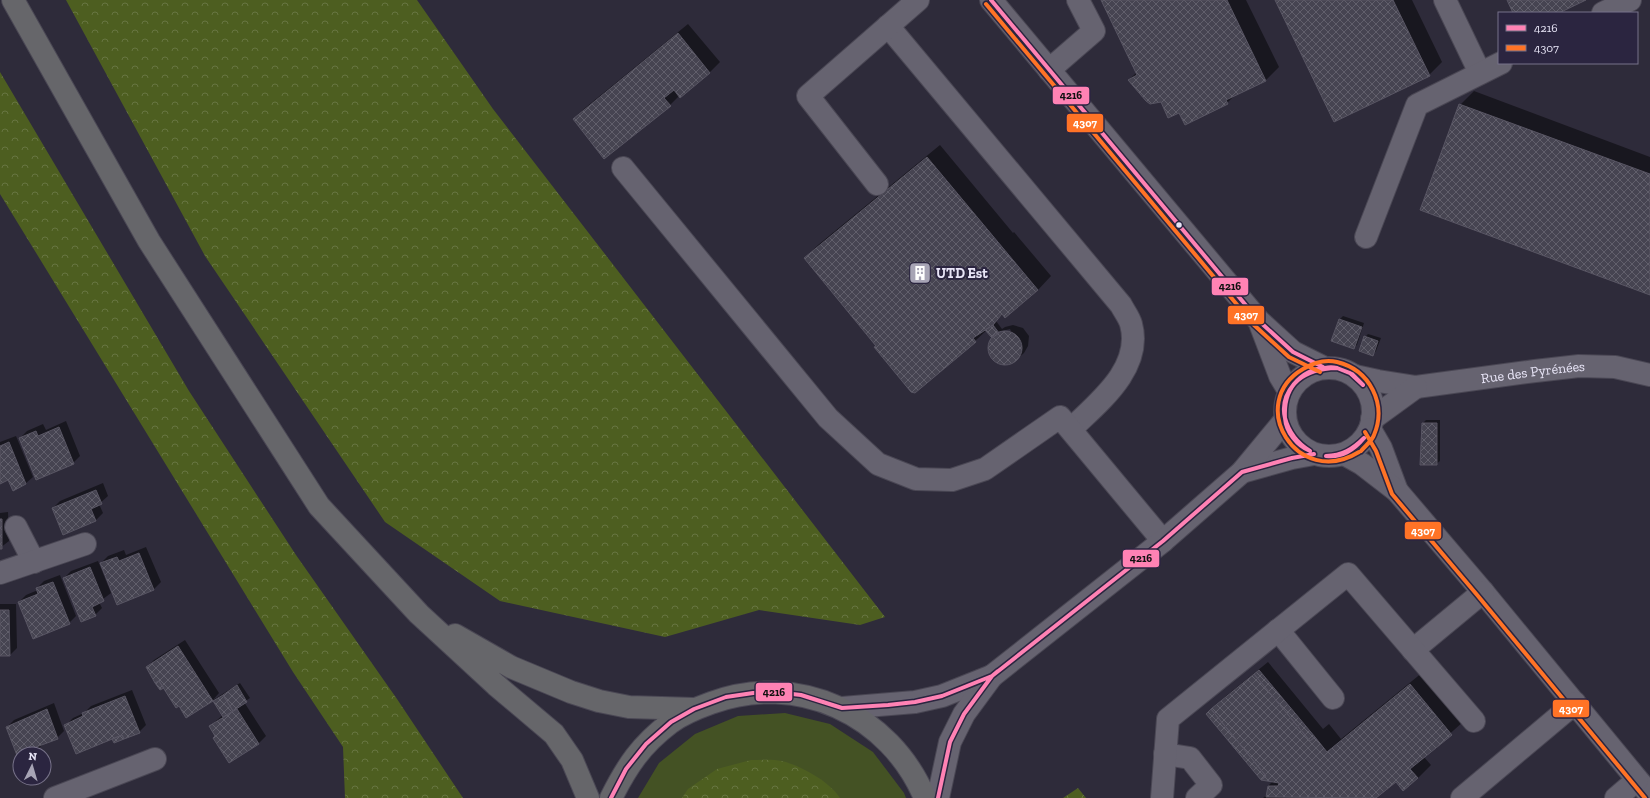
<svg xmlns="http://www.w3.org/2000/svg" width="1650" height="798" viewBox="0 0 1650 798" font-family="'Zilla Slab',serif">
	<defs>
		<pattern id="forest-crowns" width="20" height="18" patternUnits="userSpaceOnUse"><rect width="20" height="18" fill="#4d5e20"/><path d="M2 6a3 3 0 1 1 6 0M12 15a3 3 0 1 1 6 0" fill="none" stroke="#677541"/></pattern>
		<pattern id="building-cross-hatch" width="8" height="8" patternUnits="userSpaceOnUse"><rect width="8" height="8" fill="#464451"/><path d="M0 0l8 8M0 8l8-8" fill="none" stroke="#615f6b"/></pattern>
	</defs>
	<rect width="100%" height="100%" fill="#2e2b3a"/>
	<path fill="#445224" d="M785,713L830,724L873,752L904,793L906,798H638L659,763L695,734L738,716Z"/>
	<path fill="url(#forest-crowns)" d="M66,0H417L493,109L885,617L860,625L759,610L665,637L500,601L385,522L205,256Z
		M0,72L189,391L296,555L397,699L463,798H345L343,747L293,672L0,194Z
		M751,760C761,760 772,759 782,761C801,766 829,781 840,798H682L688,789L717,769Z
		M1078,788L1086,798H1063Z"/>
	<path fill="#0007" fill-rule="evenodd" d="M1102,0H1246L1279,67L1265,81L1236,94L1227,103L1180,111L1129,80L1137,72Z
		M1276,0H1412L1442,62L1429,75Z
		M688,24L720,62L709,73L680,95L670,105L574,119L585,108Z
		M1474,91L1650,157V294L1460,105Z
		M940,145L1013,233L1014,232L1051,276L1037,291L1005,317L1003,314L996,321L1002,329L1005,327L1013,325L1023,328L1029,336L1028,346L1024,353L1016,360L1009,364L1003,365L993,358L991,355L989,347L995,334L987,330L975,341L877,346L805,258L818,245ZM1010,329L1011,331L998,334V332Z
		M1343,316L1364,323L1357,345L1353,348L1332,340L1340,319Z
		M1368,334L1381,338L1376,351L1373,354L1365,337Z
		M1426,420H1440V461L1436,464H1421L1423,423Z
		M66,421L80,456L73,463L20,438L27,431L43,424L46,430Z
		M16,436L33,477L25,484L8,479L0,482V442Z
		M103,483L108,496L99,504L103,513L96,520L64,534L53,508L60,501Z
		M8,512L9,541L0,548V513Z
		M146,547L161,582L154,589L118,604L101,563L108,556L124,550L126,555Z
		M98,561L111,593L99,602L102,608L95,615L64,578L71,571Z
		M60,575L76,616L69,623L19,602L26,595L38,590L37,588L44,581Z
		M0,604H16L17,648L10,655H0Z
		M185,640L219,693L213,700L186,716L179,704L147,667L154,660Z
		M1268,662L1323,729L1329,724L1341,739L1423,672L1464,721L1424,757L1431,765L1418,778L1396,780L1374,798H1263L1268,794V786L1273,781L1208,714L1226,696Z
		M240,683L250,698L244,702L266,736L259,743L229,761L210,726L223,715L213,700Z
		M132,690L146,725L139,732L113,738L66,725L73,718L84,713L91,706Z
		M54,703L64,731L57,738L44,743L37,750L26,754H20V756L7,727L14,720Z"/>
	<path fill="url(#building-cross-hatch)" stroke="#585563" d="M1101,0H1227L1266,81L1226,100L1228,104L1185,125L1179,113L1168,118L1161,102L1150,104L1146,101L1128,80L1137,75Z
		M1275,0H1393L1430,76L1334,122Z
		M1507,0H1586L1559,13H1513Z
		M678,33L710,73L680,98L674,90L664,98L671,106L604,159L573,119Z
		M1459,104L1650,174V295L1420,210Z
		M927,157L1038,290L1005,318L1002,314L993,325L973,338L976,342L915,393L911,392L874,347L876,346L804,258Z
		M1339,319L1362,327L1354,349L1331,341Z
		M993,325L999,333L992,338L985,330Z
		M988 348a17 17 0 1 1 34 0a17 17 0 1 1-34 0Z
		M1364,336L1378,341L1373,356L1359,351Z
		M1422,423H1437V465H1420Z
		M59,427L74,464L36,480L19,438L36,431L38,436Z
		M9,442L26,484L13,491L8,480L0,484V446Z
		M96,490L102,504L91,509L96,521L63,535L52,508Z
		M0,519H2V549H0Z
		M139,553L154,590L117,605L100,563L117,557L119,561Z
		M90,567L104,601L92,607L96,616L81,622L63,578Z
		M53,582L70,624L33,639L18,602L38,594L36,588Z
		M0,610H9L10,656H0Z
		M178,646L213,701L186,718L179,706L176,708L159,681L155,683L146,667Z
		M1259,670L1315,737L1310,741L1254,674Z
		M1254,674L1310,741L1315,737L1327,752L1410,684L1452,735L1410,769L1418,778L1403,791L1396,782L1376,798L1266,797L1268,786H1278L1279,783L1261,780L1266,776L1211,709Z
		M159,681L164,688L160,690L155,683Z
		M237,685L247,702L233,711L223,695Z
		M223,695L233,711L223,717L213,701Z
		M125,696L140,733L124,739L122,735L76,754L64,725L83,716L82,713Z
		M47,709L58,739L36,747L38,751L28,754H20V757L18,758L6,727Z
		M237,709L259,744L229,763L213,738L215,736L209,726Z
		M1211,709L1266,776L1261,780L1206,714Z
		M122,735L124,739L114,743L112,739Z"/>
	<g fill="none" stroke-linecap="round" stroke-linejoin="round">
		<g stroke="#4a4754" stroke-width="24">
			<g id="minor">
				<path d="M991,0L1259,321L1293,352L1323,367"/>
				<path d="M1445,0L1480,73"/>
				<path d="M1603,13L1630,0"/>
				<path d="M888,26L1121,305C1124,311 1129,317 1131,324C1143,368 1099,402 1071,429"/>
				<path d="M1049,70L1094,31L1078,0"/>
				<path d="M623,168L828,418L878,464L916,479L952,480L985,469L1060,417L1163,541"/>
				<path d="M877,184L808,96L918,0"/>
				<path d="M1366,237L1417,105L1501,63"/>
				<path d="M1261,326L1280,376L1289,391"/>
				<circle cx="1329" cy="412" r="44"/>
				<path id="s1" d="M1355,376L1378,381L1416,387L1535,371L1579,366L1615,367L1650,375"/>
				<path d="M1372,419L1416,387"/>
				<path d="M1370,429L1381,448L1397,491"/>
				<path d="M1344,454L1362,464L1397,491L1483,592L1650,795"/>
				<path d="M1242,472L1292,458L1314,454"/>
				<path d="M16,527L34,562"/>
				<path d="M0,573L85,544"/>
				<path d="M1278,630L1333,698"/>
				<path d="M1413,650L1483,592"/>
				<path d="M842,708L915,702L942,696L992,676"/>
				<path d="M1165,754L1190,758L1211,785L1197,798"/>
				<path d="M55,798L155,759"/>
				<path d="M938,798L950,742L964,714L992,676L1163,541L1242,472L1285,420"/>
				<path d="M1162,798L1168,719L1348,574L1474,721"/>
				<path d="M1462,798L1575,703"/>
				<path d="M1616,798L1637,780"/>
			</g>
		</g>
		<g stroke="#4a4754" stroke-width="24">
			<path id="major" d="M13,0L149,241L319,506L419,614L496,685L554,734L572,760L588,798
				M455,635L511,667L571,692L599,701L629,707L694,709
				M611,798C627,766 641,745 670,723C682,714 697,708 711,703C797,671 890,714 925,798"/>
		</g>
		<use href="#minor" stroke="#666370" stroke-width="22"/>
		<use href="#major" stroke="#66666a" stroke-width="22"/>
		<g stroke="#2b2540" stroke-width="7">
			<path id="bus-1" d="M991,0L1259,321L1293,352L1323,367
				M1337,368L1352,374L1363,385
				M1337,368L1350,373L1363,385
				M1285,418C1289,433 1297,443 1310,451
				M1285,418C1286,432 1297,446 1310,451
				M1285,418C1279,394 1301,369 1325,368C1329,367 1333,367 1337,368
				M1285,418C1283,383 1304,369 1337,368
				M1326,456C1342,456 1353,449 1364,438
				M1326,456C1341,458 1354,450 1364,438
				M611,798L626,769L646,744L671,722L694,709L726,697L753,693L775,692L801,695L842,708L888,705L915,702L942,696L992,676L1163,541L1242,472L1292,458L1314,454
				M938,798L950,742L964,714L992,676L998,671"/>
		</g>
		<g stroke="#2b2540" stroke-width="7">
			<path id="bus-2" d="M986,4L1254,325L1289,357L1320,372
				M1365,432L1376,451L1392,494L1478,596L1645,798
				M1359,452C1297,490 1245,403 1303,369C1313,363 1325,359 1337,362C1370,370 1387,404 1374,435C1372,441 1365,446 1361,451"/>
		</g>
		<use href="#bus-1" stroke="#ff82b4" stroke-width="4"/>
		<use href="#bus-2" stroke="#ff7326" stroke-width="4"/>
	</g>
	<defs>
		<g id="building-square" transform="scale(1.15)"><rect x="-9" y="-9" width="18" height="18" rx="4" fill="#a7a4b5" stroke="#2b2540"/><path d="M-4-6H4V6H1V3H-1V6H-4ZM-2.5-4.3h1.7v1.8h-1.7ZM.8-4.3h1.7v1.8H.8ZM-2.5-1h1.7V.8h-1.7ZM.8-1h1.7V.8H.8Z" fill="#fff"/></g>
	</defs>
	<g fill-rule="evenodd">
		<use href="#building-square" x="920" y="273"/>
	</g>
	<circle fill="#e8e5f7" stroke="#2b2540" stroke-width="1.5" cx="1179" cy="225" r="3.5"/>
	<g text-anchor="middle" stroke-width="4" stroke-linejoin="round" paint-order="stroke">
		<g font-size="14" font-weight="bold" fill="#e8e5f7" stroke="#2b2540" text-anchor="start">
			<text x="936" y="278">UTD Est</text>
		</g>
		<g font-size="14" fill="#e8e5f7" stroke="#2b2540">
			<text dy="5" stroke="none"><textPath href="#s1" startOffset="180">Rue des Pyrénées</textPath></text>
		</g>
	</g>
	<g stroke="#2b2540" stroke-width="1.5">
		<rect x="1052" y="86" width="38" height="19" rx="4" fill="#ff82b4"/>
		<rect x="1066" y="113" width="38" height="20" rx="4" fill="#ff7326"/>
		<rect x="1211" y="277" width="38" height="19" rx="4" fill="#ff82b4"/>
		<rect x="1227" y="305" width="38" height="20" rx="4" fill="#ff7326"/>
		<rect x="1404" y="521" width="38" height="19" rx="4" fill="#ff7326"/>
		<rect x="1122" y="549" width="38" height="19" rx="4" fill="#ff82b4"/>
		<rect x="755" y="682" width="38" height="20" rx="4" fill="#ff82b4"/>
		<rect x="1552" y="699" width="38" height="19" rx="4" fill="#ff7326"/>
	</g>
	<g font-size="11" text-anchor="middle" font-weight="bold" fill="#fff">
		<text x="1085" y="127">4307</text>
		<text x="1246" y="319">4307</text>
		<text x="1423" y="535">4307</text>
		<text x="1571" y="713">4307</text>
	</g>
	<g font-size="11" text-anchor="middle" font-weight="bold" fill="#111">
		<text x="1071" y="99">4216</text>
		<text x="1230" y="290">4216</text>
		<text x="1141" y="562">4216</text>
		<text x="774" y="696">4216</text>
	</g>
	<rect x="1498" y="12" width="140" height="52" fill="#2b2540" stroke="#777289"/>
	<rect x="1506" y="25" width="20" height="6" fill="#ff82b4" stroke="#777289"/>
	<text x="1534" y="32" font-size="12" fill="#e8e5f7">4216</text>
	<rect x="1506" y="45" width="20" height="6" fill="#ff7326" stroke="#777289"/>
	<text x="1534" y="52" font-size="12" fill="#e8e5f7">4307</text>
	<g transform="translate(32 766) rotate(5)"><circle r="19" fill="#2b2540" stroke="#777289"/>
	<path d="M0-3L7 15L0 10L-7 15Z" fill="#a7a4b5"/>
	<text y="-6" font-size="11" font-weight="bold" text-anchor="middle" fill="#e8e5f7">N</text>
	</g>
</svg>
